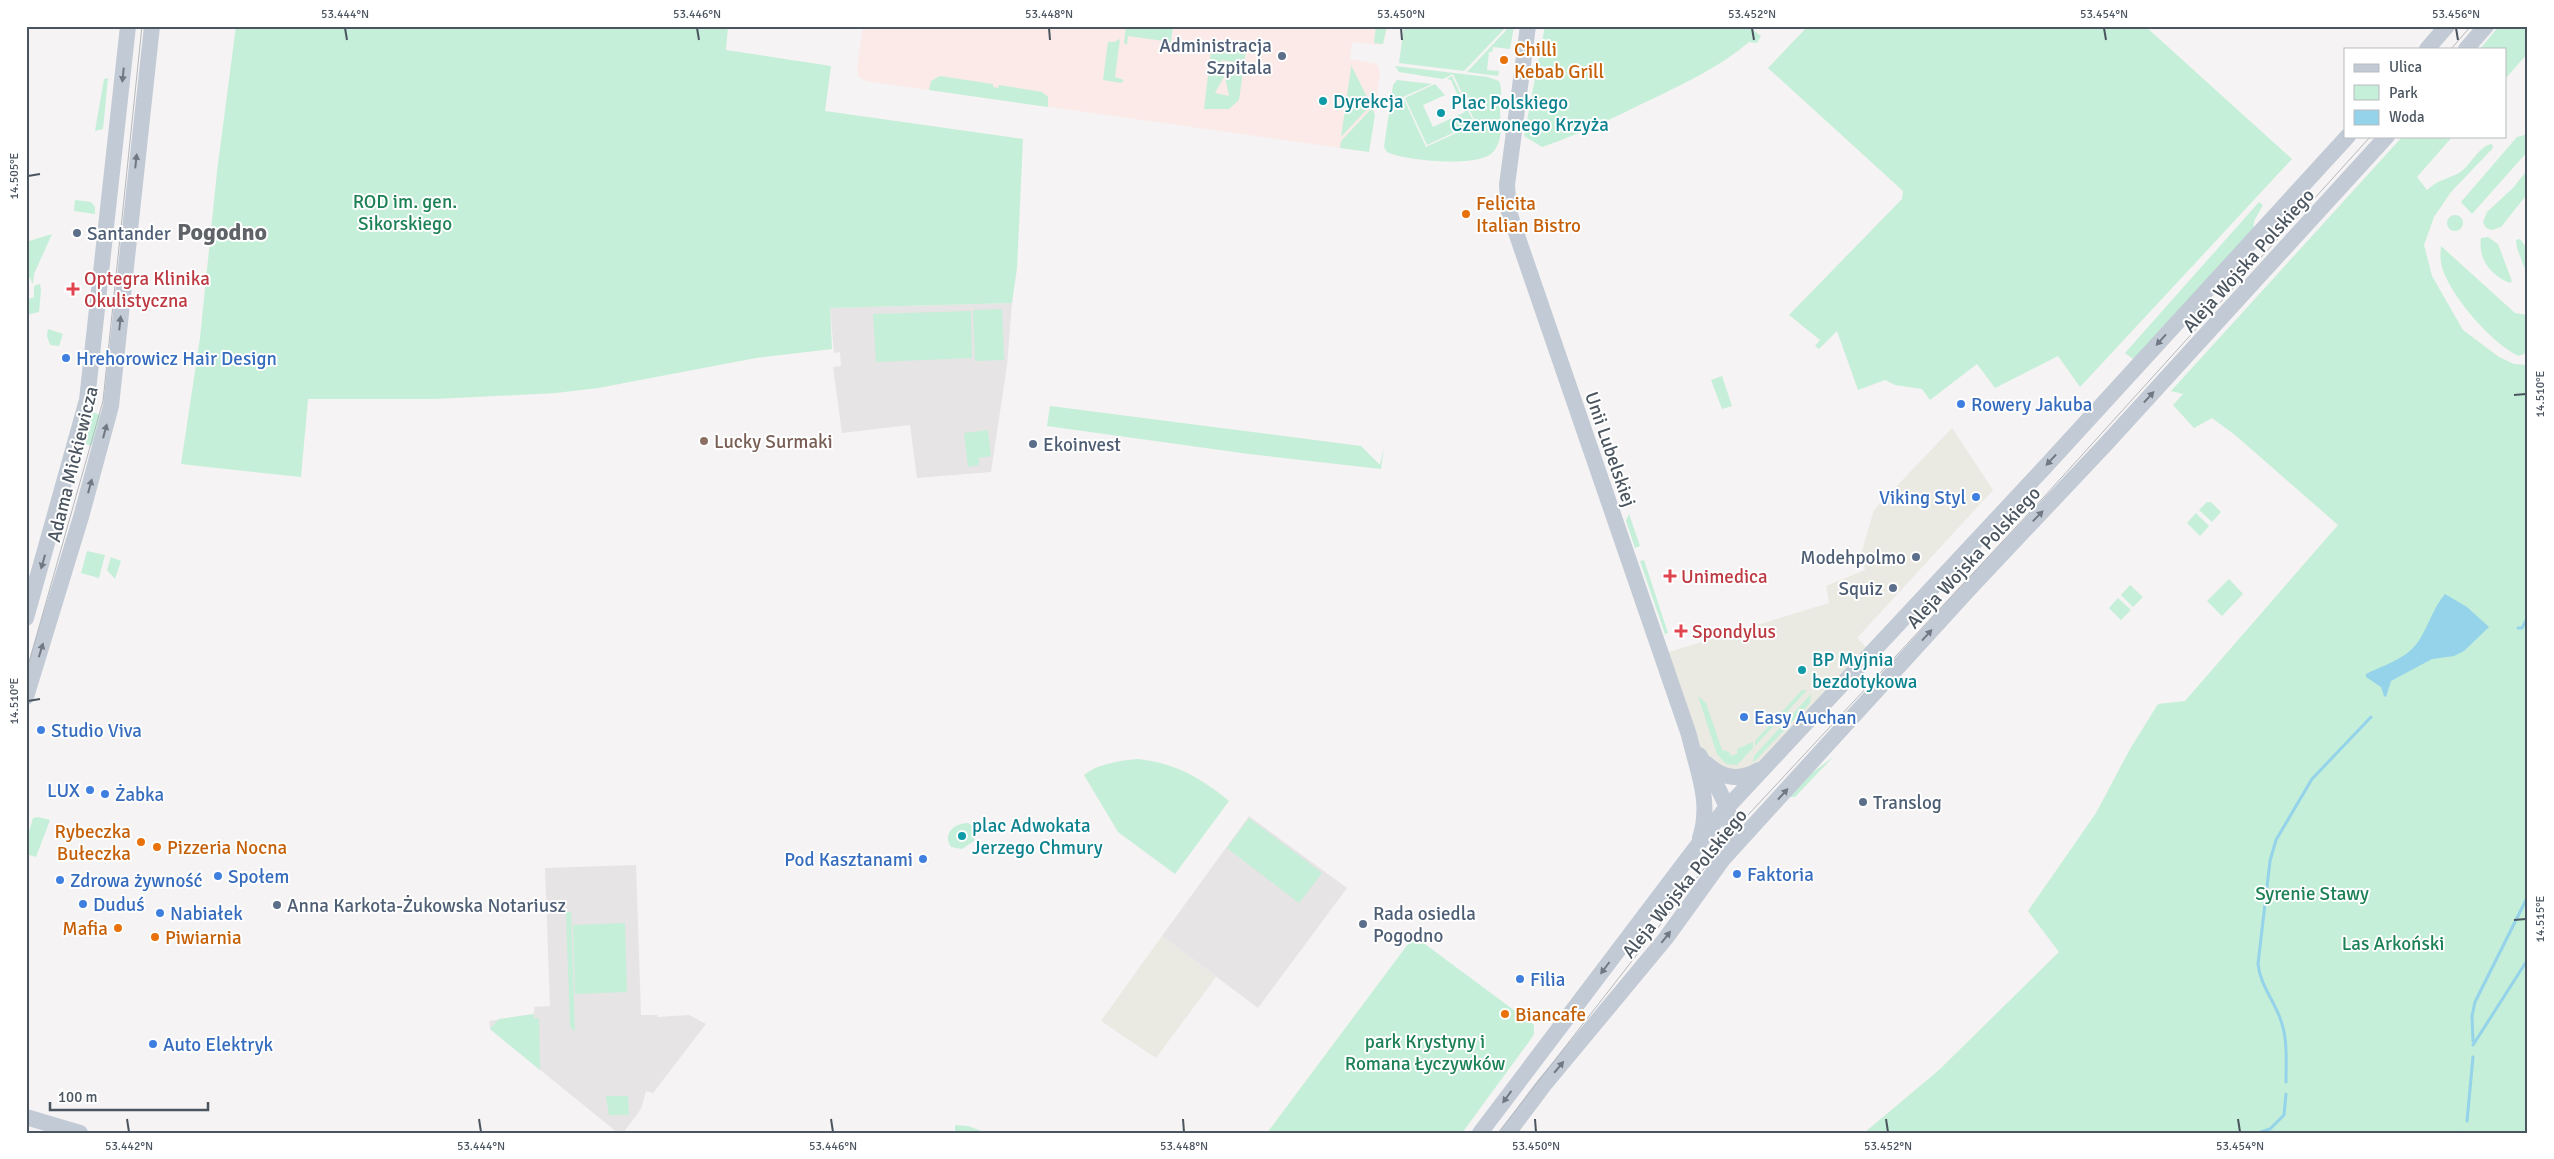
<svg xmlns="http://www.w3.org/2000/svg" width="2554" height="1159" viewBox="0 0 2554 1159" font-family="Signika,sans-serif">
	<rect width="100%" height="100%" fill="#f5f3f3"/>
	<path fill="#eae9e2" d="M1952,428L1993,490L1857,638L1868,649L1757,768L1741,776L1704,757L1662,654L1829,603L1826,586L1865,570L1862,551L1874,510Z
		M1162,936L1216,977L1156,1058L1101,1021Z"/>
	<path fill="#e6e4e5" d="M1012,303L1007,365L991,472L917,478L910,425L842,433L833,367L841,366L840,352L834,353L830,308Z
		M1249,816L1347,888L1258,1008L1162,936Z
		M636,865L641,1015H657L658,1017L689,1015L706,1024L653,1093L646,1091L641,1109L623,1133H618L490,1029L489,1021L534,1014V1007L550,1006L545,868Z"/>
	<path fill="#fbeae7" d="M863,26H1387L1386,37L1380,45L1352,42L1350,59L1377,64L1380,73L1369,152L866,81L859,77L857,69Z"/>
	<path fill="#c5efd8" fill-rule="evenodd" d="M236,26H728L726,50L831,66L825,111L1023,139L1017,268L1012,303L830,308L832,349L756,358L598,388L556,393L435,399H308L301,477L181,464L200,338L217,172Z
		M1126,26H1173L1171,42L1128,36L1127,45L1124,43Z
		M1376,26H1387L1383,44L1374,43Z
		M1404,26H1507L1464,71L1399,63Z
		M1510,26H1514L1510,49L1493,47L1492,52H1489L1487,70L1499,71L1498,76L1467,72Z
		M1545,26H1748L1761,36L1757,43L1749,42C1720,67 1685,83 1650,100C1615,117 1580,134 1542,147L1524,136Z
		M1808,26H2145L2292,159L2080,387L2058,356L1995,388L1977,364L1930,400L1922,389L1895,385L1885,380L1858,390L1837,331L1819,349L1815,346L1820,340L1789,315L1902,199L1903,191L1768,68Z
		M2499,26H2528V53L2505,79V49H2480Z
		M1120,39L1115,77L1124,80L1121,83L1103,80L1108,42H1114Z
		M1227,40L1226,47L1246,50L1239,100L1229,109H1204L1211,51L1217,42ZM1221,60L1234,62L1225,77L1229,96L1215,93L1224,77Z
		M1351,65L1371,105L1341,137L1351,68Z
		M1395,66L1488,77L1499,81C1503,89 1500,102 1500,112C1501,125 1503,141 1493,152C1480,168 1405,161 1387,152L1384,147L1393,85L1397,80L1432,84L1403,97L1426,147L1476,124L1453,74L1443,79L1399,72Z
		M940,76L993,84V87L998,88L999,85L1042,92L1048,97V107L929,90L931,81Z
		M1452,76L1474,123L1427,145L1405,98L1435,84L1445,95L1423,105L1433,127L1465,112L1451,80L1447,79Z
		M108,78L103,129L95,131L104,79Z
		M1372,108L1375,115L1369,152L1340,148L1341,141Z
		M2528,134V151L2472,214L2461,202L2517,137Z
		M2403,136H2453L2417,177L2427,190C2437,180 2448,179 2459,173C2471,166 2478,146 2492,144L2493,148L2451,192L2434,217L2424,245L2432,276L2463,330L2499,357L2514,364L2528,365V1133H1864L1939,1070L2059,952L2028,911L2096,813L2130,749L2158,704L2185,701L2338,525L2235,435L2212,418L2194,428L2173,405L2183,394L2171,391Z
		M2528,169V193L2501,227L2492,230L2486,228L2483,222L2487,212L2513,188Z
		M75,200L91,202L95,207V214L74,211Z
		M2259,202L2263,205L2254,221L2253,233L2136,361L2125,353Z
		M2447 223a8 8 0 1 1 16 0a8 8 0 1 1-16 0Z
		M52,234L34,274L33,284L26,271V242Z
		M2488,237L2498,244L2512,281L2510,283C2491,276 2478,259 2481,238Z
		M2520,239L2528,250V277L2517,248L2516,240Z
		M2441,246L2515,313L2528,315V352L2519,356C2493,345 2454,299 2444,273C2440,263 2440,256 2441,246Z
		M40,284L41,290L39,312L26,315V300L34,297V286Z
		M1002,309L1004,360L975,361L973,310Z
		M971,311L972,358L876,362L873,314Z
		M48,329L63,334L59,346L50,345L47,336Z
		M1722,376L1732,406L1722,409L1711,380Z
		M1050,406L1361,446L1380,465L1384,447L1381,469L1249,454L1047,426Z
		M92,412L101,415L92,446L82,443Z
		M988,430L991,456L979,458V465L968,467L964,433Z
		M2207,502H2211L2221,512L2212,522L2199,510Z
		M2196,513L2209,526L2200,536L2187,523Z
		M1629,514L1640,546L1635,548L1626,521Z
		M87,551L105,555L99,578L81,573Z
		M111,557L121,561L115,579L107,570Z
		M1644,560L1668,633L1665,634L1640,561Z
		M2229,579L2243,594L2222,616L2207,601Z
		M2130,585L2143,597L2133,607L2121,595Z
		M2118,598L2131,610L2121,620L2109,608Z
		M1802,690H1807L1755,746V741Z
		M1811,694L1810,703L1753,763L1754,756Z
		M1698,696L1706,703L1722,750L1729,752L1731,756L1737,754V749L1753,742V748L1737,765L1726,764L1717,754Z
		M1833,757L1795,797H1789L1808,776Z
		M1138,759C1175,763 1201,778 1229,801L1175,874L1118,832L1084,775C1099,763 1120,761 1138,759Z
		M38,817L50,820L36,857L26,854V842L33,818Z
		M1249,818L1322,873L1299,903L1227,848Z
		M968,823L976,828L974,841L962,849L951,847C942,834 954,823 968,823Z
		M566,912H571L575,1032L570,1027Z
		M625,923L627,992L575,994L573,925Z
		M1414,936L1534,1025V1034L1531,1039L1465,1129L1462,1133H1267Z
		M534,1014V1018H539L540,1070L490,1029L499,1019Z
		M606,1096H628L629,1115H609Z
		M955,1125L968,1126L987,1133H955Z"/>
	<path fill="#94d3ea" d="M2445,594L2467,607L2489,627L2464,651L2454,656L2432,659L2391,681L2386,697L2384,696L2381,687L2366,677V674C2384,665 2406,659 2418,642C2428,627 2433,608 2445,594Z"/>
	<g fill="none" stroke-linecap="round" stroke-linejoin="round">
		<path stroke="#94d3ea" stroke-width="3" d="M2518,628H2522L2528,617
			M2473,1041L2472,1016L2475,1002L2528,896
			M2473,1045L2528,959
			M2286,1082C2286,1061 2288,1038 2280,1018C2273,999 2260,984 2258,964L2270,861L2276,840L2312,779L2371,717
			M2467,1121L2473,1057
			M2258,1133L2270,1129L2284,1115L2286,1094
			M2460,1133L2461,1132"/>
		<path stroke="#c2cad5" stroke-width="16" d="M1528,26L1507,185L1509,212L1689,735C1697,770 1712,802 1700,838
			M2427,49L2447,26
			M2466,49L2486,26
			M26,618L87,400L128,26
			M26,697L81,517L111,406L152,26
			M1699,755C1716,785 1742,819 1726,855
			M1707,764C1723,779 1740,781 1759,770
			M26,1117L80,1133
			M1480,1133L1722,813L2044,468L2348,136
			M1508,1133L1544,1085L1666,938L1723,859L1970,588L2105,445L2387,136"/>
		<path stroke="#b5b8bd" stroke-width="1" d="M2451,49L2471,26
			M26,673L103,401L142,26
			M1498,1133L1734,830L2043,498L2371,136"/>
	</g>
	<defs><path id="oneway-solid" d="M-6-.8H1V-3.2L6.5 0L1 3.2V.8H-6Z" transform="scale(1.25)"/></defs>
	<g fill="#6f7883">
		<use href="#oneway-solid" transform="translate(123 75) rotate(96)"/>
		<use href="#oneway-solid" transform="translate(136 161) rotate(-84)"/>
		<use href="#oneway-solid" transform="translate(120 323) rotate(-84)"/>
		<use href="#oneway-solid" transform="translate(2161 340) rotate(132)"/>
		<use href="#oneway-solid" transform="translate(2149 397) rotate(-47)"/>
		<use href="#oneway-solid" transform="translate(105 431) rotate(-75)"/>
		<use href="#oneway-solid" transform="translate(2051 460) rotate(133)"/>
		<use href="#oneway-solid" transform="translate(90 486) rotate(-75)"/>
		<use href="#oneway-solid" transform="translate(2038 516) rotate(-46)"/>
		<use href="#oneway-solid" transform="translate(43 562) rotate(106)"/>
		<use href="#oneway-solid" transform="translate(1927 635) rotate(-48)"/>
		<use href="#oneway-solid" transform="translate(41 650) rotate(-73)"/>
		<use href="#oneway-solid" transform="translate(1783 794) rotate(-48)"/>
		<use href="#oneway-solid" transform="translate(1666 937) rotate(-52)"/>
		<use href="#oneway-solid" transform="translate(1605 968) rotate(127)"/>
		<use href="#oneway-solid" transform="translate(1559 1067) rotate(-50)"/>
		<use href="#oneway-solid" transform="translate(1507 1097) rotate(126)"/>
	</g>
	<path fill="none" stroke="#4b5560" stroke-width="2" d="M345,28L347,40M697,28L699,40M1049,28L1050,40M1401,28L1402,40M1752,28L1754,40M2104,28L2106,40M2456,28L2458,40M28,176L40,174M2514,395L2526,394M28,701L40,699M2514,920L2526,919M127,1119L129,1132M479,1119L481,1132M831,1119L833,1132M1183,1119L1184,1132M1535,1119L1536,1132M1886,1119L1888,1132M2238,1119L2240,1132"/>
	<g fill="#5c6f8a" stroke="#fff" stroke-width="2">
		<circle cx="1282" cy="56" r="5"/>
		<circle cx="77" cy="233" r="5"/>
		<circle cx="1033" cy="444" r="5"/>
		<circle cx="1916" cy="557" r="5"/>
		<circle cx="1893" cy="588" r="5"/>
		<circle cx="1863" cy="802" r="5"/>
		<circle cx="277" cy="905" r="5"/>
		<circle cx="1363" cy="924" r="5"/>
	</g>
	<g fill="#e8710a" stroke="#fff" stroke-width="2">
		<circle cx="1504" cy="60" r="5"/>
		<circle cx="1466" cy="214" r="5"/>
		<circle cx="141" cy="842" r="5"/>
		<circle cx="157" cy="847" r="5"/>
		<circle cx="118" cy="928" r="5"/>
		<circle cx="155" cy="937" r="5"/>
		<circle cx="1505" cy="1014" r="5"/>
	</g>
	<g fill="#0f9aa8" stroke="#fff" stroke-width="2">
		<circle cx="1323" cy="101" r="5"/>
		<circle cx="1441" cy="113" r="5"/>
		<circle cx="1802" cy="670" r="5"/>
		<circle cx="962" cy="836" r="5"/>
	</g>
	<g fill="#e0444e" stroke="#fff" stroke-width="2">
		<path d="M70.5 281.5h5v5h5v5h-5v5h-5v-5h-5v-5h5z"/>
		<path d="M1667.5 568.5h5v5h5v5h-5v5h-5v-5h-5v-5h5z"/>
		<path d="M1678.5 623.5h5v5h5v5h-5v5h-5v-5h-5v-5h5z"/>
	</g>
	<g fill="#3f7fe0" stroke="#fff" stroke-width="2">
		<circle cx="66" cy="358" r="5"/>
		<circle cx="1961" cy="404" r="5"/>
		<circle cx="1976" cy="497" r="5"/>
		<circle cx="1744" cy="717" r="5"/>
		<circle cx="41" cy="730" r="5"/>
		<circle cx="90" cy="790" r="5"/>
		<circle cx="105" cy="794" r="5"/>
		<circle cx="923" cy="859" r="5"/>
		<circle cx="1737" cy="874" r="5"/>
		<circle cx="218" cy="876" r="5"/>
		<circle cx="60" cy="880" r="5"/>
		<circle cx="83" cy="904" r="5"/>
		<circle cx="160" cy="913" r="5"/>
		<circle cx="1520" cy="979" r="5"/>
		<circle cx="153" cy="1044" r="5"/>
	</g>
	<circle fill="#8d6e63" stroke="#fff" stroke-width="2" cx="704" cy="441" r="5"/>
	<g text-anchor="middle" stroke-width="4" stroke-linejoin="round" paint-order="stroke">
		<g font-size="19" fill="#4e5e75" stroke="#fff" text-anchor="start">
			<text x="1272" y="52" text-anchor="end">Administracja<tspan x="1272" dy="22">Szpitala</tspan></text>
			<text x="87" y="240">Santander</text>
			<text x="1043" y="451">Ekoinvest</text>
			<text x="1906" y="564" text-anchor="end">Modehpolmo</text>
			<text x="1883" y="595" text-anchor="end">Squiz</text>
			<text x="1873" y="809">Translog</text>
			<text x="287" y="912">Anna Karkota-Żukowska Notariusz</text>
			<text x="1373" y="920">Rada osiedla<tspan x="1373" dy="22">Pogodno</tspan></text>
		</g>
		<g font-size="19" fill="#c56008" stroke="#fff" text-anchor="start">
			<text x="1514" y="56">Chilli<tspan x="1514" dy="22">Kebab Grill</tspan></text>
			<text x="1476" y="210">Felicita<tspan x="1476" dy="22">Italian Bistro</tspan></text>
			<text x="131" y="838" text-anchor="end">Rybeczka<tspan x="131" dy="22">Bułeczka</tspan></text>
			<text x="167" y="854">Pizzeria Nocna</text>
			<text x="108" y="935" text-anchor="end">Mafia</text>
			<text x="165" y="944">Piwiarnia</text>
			<text x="1515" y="1021">Biancafe</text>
		</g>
		<g font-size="19" fill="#0d838f" stroke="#fff" text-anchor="start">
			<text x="1333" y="108">Dyrekcja</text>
			<text x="1451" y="109">Plac Polskiego<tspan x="1451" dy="22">Czerwonego Krzyża</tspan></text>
			<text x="1812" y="666">BP Myjnia<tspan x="1812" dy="22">bezdotykowa</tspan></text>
			<text x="972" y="832">plac Adwokata<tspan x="972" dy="22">Jerzego Chmury</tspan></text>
		</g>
		<g font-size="19" fill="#1c8155" stroke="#fff">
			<text x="405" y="208">ROD im. gen.<tspan x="405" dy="22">Sikorskiego</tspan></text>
			<text x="2312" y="900">Syrenie Stawy</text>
			<text x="2393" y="950">Las Arkoński</text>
			<text x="1425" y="1048">park Krystyny i<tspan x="1425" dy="22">Romana Łyczywków</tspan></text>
		</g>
		<g font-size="19" fill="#4b5560" stroke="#fff">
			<text transform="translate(2248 260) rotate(-48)" y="7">Aleja Wojska Polskiego</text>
			<text transform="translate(1611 449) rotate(71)" y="7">Unii Lubelskiej</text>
			<text transform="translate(72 464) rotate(-76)" y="7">Adama Mickiewicza</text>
			<text transform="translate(1973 557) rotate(-47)" y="7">Aleja Wojska Polskiego</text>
			<text transform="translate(1684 883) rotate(-51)" y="7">Aleja Wojska Polskiego</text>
		</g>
		<g font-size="19" fill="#be3a42" stroke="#fff" text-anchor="start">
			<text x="84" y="285">Optegra Klinika<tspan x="84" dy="22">Okulistyczna</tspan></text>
			<text x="1681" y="583">Unimedica</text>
			<text x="1692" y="638">Spondylus</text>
		</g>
		<g font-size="19" fill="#366cbe" stroke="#fff" text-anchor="start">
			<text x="76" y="365">Hrehorowicz Hair Design</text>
			<text x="1971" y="411">Rowery Jakuba</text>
			<text x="1966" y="504" text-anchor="end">Viking Styl</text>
			<text x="1754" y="724">Easy Auchan</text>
			<text x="51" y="737">Studio Viva</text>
			<text x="80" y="797" text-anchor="end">LUX</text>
			<text x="115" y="801">Żabka</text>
			<text x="913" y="866" text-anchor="end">Pod Kasztanami</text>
			<text x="1747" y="881">Faktoria</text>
			<text x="228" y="883">Społem</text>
			<text x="70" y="887">Zdrowa żywność</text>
			<text x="93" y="911">Duduś</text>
			<text x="170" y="920">Nabiałek</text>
			<text x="1530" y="986">Filia</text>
			<text x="163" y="1051">Auto Elektryk</text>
		</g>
		<g font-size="19" fill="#785e54" stroke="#fff" text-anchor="start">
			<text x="714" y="448">Lucky Surmaki</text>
		</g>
		<g font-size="24" font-weight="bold" fill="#5f6368" stroke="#fff">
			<text x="222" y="240">Pogodno</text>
		</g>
	</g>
	<rect width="2554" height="1159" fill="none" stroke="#ffffff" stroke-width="55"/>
	<rect x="2344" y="48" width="162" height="90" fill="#ffffff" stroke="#b7bbbf"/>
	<rect x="2354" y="64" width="25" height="8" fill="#c2cad5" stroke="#b7bbbf"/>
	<text x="2389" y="72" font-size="15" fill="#4b5560">Ulica</text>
	<rect x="2354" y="85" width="25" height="15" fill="#c5efd8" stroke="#b7bbbf"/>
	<text x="2389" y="98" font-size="15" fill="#4b5560">Park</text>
	<rect x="2354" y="110" width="25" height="15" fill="#94d3ea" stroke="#b7bbbf"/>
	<text x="2389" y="122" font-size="15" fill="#4b5560">Woda</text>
	<path d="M50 1102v8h158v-8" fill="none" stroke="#4b5560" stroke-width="2.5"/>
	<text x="58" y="1102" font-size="15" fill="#4b5560" stroke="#ffffff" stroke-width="4" paint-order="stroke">100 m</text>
	<rect x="28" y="28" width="2498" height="1104" fill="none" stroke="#4b5560" stroke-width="2"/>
	<g font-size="12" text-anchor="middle" fill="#4b5560">
		<text x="345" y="18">53.444°N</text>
		<text x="697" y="18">53.446°N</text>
		<text x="1049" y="18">53.448°N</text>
		<text x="1401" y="18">53.450°N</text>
		<text x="1752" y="18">53.452°N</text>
		<text x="2104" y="18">53.454°N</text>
		<text x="2456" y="18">53.456°N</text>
		<text transform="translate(14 176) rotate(-90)" y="4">14.505°E</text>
		<text transform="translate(2540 394) rotate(-90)" y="4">14.510°E</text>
		<text transform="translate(14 701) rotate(-90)" y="4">14.510°E</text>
		<text transform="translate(2540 919) rotate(-90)" y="4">14.515°E</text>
		<text x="129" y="1150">53.442°N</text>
		<text x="481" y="1150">53.444°N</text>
		<text x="833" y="1150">53.446°N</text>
		<text x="1184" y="1150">53.448°N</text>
		<text x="1536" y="1150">53.450°N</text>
		<text x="1888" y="1150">53.452°N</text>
		<text x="2240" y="1150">53.454°N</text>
	</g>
</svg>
